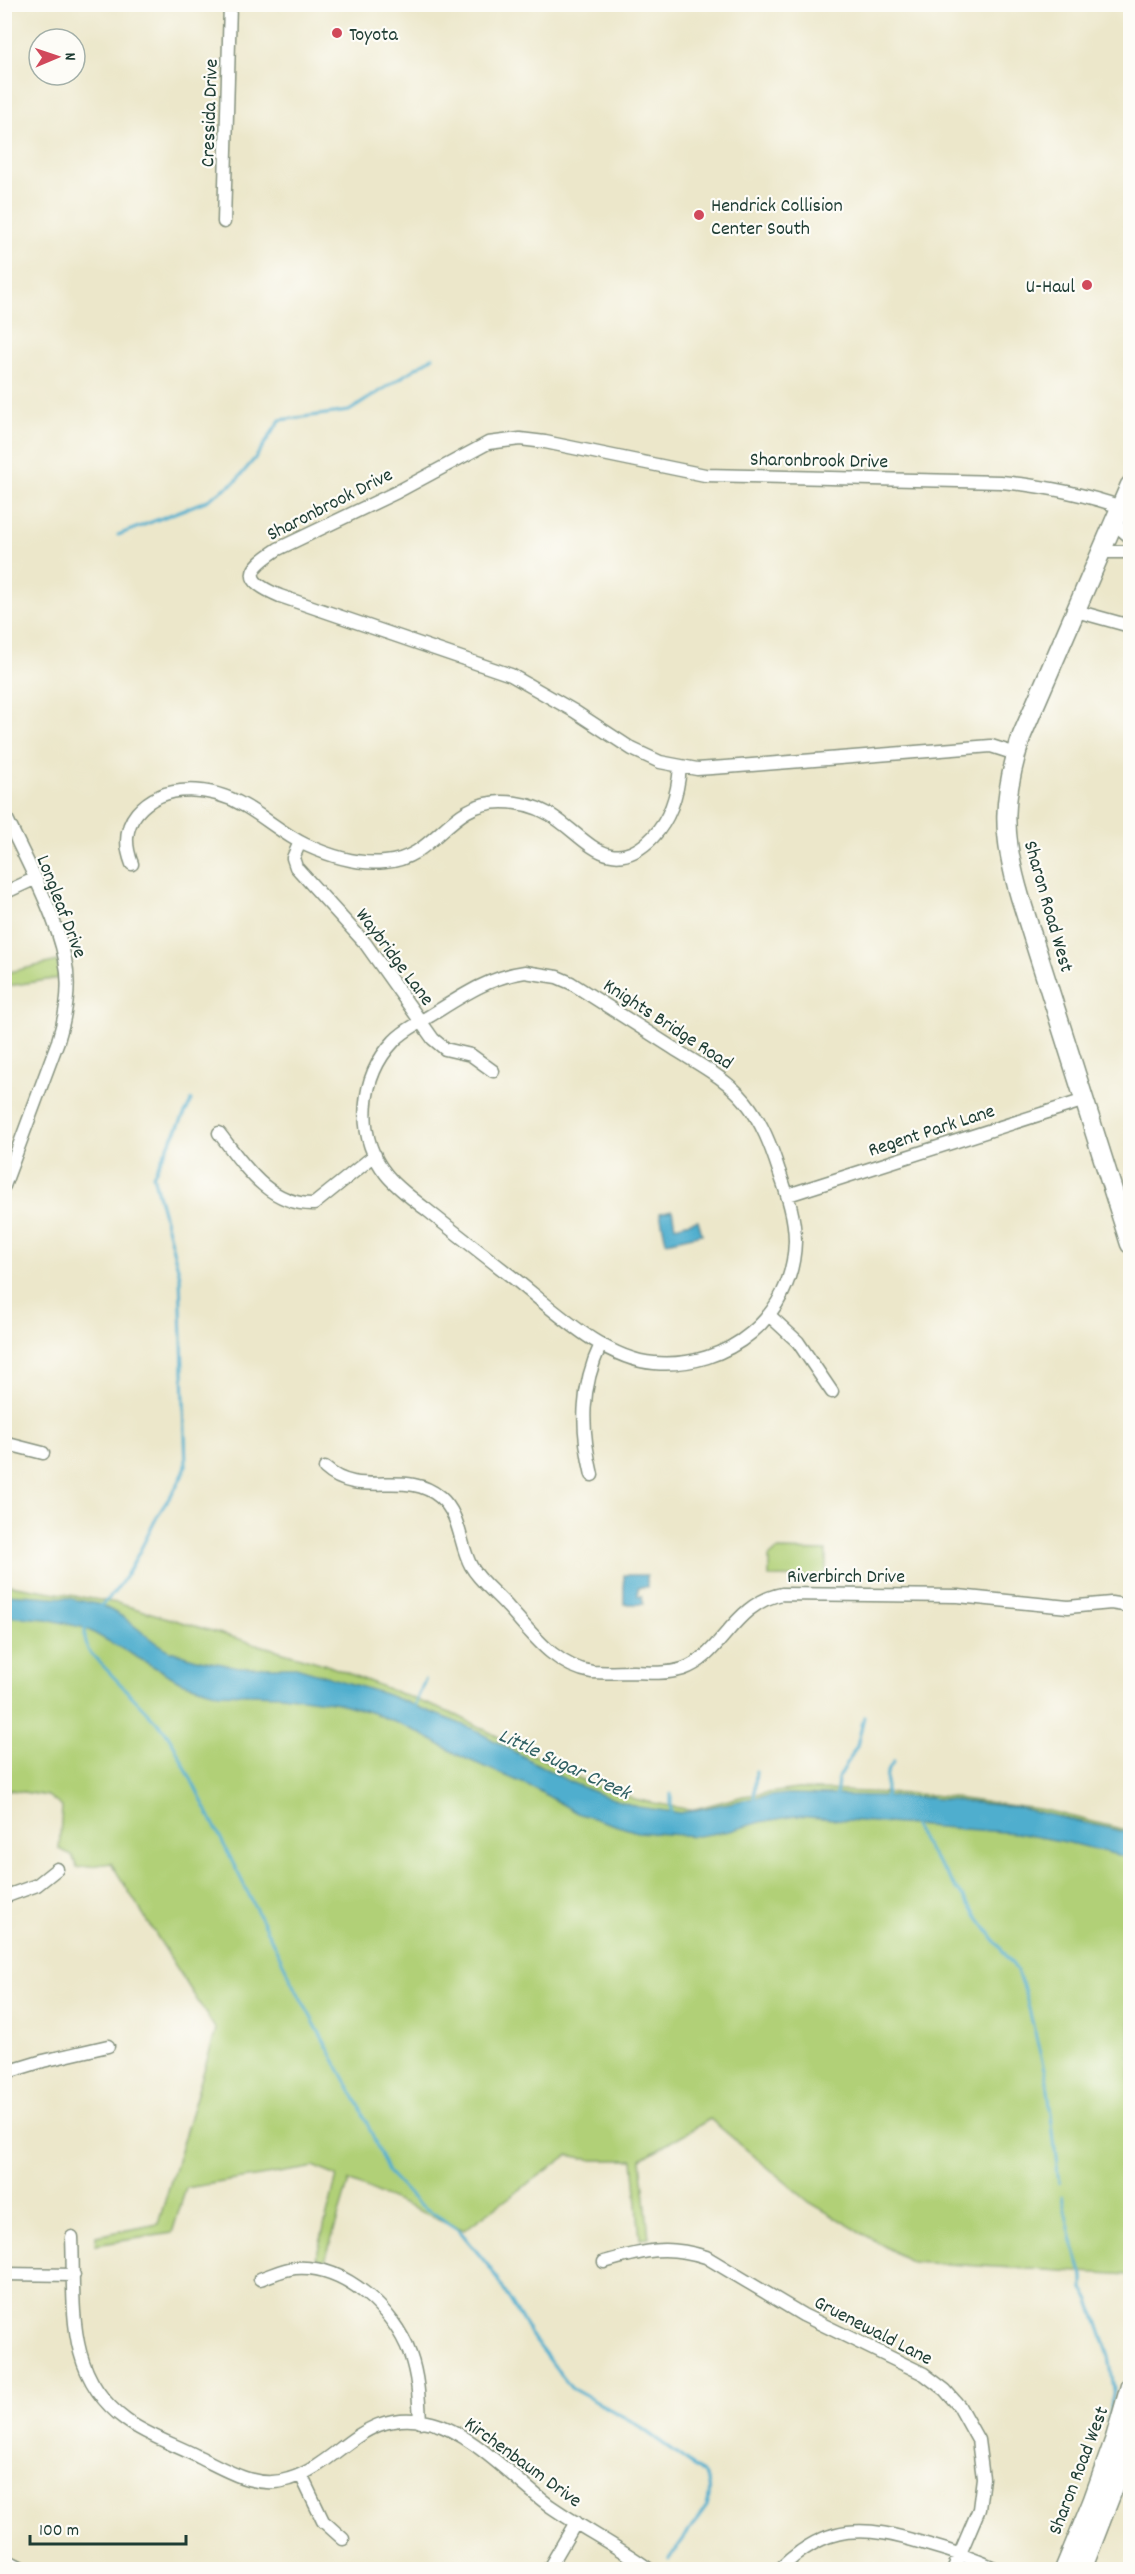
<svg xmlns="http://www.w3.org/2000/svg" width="1135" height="2574" viewBox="0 0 1135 2574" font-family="Dekko,sans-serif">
	<rect width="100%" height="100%" fill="#fdfcf7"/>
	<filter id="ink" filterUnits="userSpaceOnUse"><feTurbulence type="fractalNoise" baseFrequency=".0167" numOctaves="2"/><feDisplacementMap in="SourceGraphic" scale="12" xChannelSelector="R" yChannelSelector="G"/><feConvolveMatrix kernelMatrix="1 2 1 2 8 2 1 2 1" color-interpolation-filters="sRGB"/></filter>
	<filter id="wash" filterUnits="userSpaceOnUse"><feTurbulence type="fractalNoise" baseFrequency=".008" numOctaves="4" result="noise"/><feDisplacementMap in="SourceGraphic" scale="24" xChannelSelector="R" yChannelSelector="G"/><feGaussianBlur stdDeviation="1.35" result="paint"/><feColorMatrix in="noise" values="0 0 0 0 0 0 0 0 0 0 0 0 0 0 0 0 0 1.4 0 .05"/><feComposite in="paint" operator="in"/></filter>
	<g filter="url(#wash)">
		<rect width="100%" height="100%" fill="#ece7ca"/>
		<path fill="#b1d077" stroke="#688656" stroke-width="1.5" d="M58,961L59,978L8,986L5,992V973Z
			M777,1550L826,1551V1578L769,1577V1557Z
			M4,1584L117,1603L324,1664L458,1716L584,1781L638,1800L691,1810L743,1796L798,1789L933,1795L1045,1810L1130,1831V2275L911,2262L809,2202L710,2119L641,2159L649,2238L640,2239L633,2160H593L568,2155L464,2230L349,2181L325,2261L316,2258L337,2176L315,2167L186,2188L172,2233L95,2245L96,2236L158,2224L216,2030L111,1863L77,1868L72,1855L59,1849L62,1807L48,1796L5,1789Z"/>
		<path fill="#50aece" stroke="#387681" stroke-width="1.5" d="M672,1210L675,1226L698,1220L702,1234L666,1242L660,1213Z
			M624,1575H647V1587H638V1596H642L643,1604H624Z
			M4,1594L68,1598L101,1605L123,1617L152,1640L170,1651L200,1660L239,1667H296L385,1694L471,1728L568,1781L599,1794L638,1807L680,1813L754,1798L788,1794L920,1797L1015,1807L1130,1833V1858L1066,1842L1016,1833L795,1816L760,1822L730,1831L697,1836L637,1832L577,1813L534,1788L462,1757L418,1732L373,1713L339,1703L281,1695L219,1693L181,1682L85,1628L47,1619L5,1616Z"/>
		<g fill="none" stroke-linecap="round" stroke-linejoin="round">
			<path stroke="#50aece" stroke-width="3" d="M118,535L208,500L236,481L256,457L280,420L349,411L433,357
				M98,1607C122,1594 145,1539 158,1515C169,1496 178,1489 186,1466L180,1276L153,1175L192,1100
				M85,1624V1639L88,1650L166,1732L174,1745L300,1997L360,2107L388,2172L416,2202L459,2230L491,2269L531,2335L571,2388L633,2422L701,2471C711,2482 711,2491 707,2506L669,2559
				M413,1709L425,1680
				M754,1799L756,1771
				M836,1799L838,1779L857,1746L864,1717
				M885,1800L887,1773L894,1761
				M671,1816V1794
				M911,1822L929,1851L1016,1969L1023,1985L1047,2081L1059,2183
				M1062,2197L1072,2241L1083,2276V2290L1090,2300L1109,2356L1114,2389L1108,2422"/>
		</g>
	</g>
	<g filter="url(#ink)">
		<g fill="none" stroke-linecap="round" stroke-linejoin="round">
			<g stroke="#86927f" stroke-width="15">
				<path id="street" d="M224,222L230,4
					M1115,524L1130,537
					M1102,552H1130
					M1076,611L1130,626
					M1016,754L991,746L726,767L697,769L660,762L632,749L574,711L511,675L280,596C242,580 246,570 278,549L397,492L488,443L520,439L545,442L705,475L1001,482C1043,486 1081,493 1121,507
					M4,813C24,856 56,914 65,959C71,986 66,1015 58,1041L4,1186
					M300,842L293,858L296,867L365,943L433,1039L445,1049L471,1055L493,1071
					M132,864C125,846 124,829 137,813C164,781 212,787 245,806C266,818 284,835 306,845C330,856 359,865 385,862C437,858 447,802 502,802C519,802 535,806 549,814C584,834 609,882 653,837C671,818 678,792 680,767
					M4,893L34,879
					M525,972L557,977L571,983C605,1005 639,1026 673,1048C698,1064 726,1078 745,1101C762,1122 771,1146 779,1171C787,1194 795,1216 795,1241C793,1317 728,1369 654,1363C601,1359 548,1304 507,1273C480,1252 453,1231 427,1210C413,1199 397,1188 386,1174C355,1135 360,1077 394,1041C403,1031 416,1025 428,1017C459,998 488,977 525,972Z
					M219,1133C244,1165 268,1205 314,1204L375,1155
					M788,1195L1085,1100
					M770,1316L798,1342L832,1392
					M4,1443L43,1453
					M325,1468C360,1500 406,1468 440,1497C461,1515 459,1544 471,1566C480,1582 496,1593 508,1607C532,1633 554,1666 592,1672C606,1673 620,1672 633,1672C650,1673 667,1674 683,1669C722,1656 732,1604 782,1594L958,1596L1068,1607L1111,1603L1130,1606
					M592,1475C581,1429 580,1388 601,1344
					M4,1897L37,1885L57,1869
					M4,2073L43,2061L108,2046
					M72,2237C75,2305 64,2375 126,2420C148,2436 176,2445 199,2457C228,2471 257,2490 289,2479C342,2463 363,2405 432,2423C472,2433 516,2481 550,2506C583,2529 618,2546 650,2570
					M604,2262C643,2251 665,2244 706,2257L803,2315L924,2374L945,2390L959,2406L978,2440L983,2478L979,2509L953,2570
					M4,2274L74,2275
					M260,2279C272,2275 283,2269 295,2268C345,2264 394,2310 410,2354C418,2376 419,2399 420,2422
					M301,2475L323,2521L343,2539
					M4,2559L26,2570
					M548,2570L576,2522
					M779,2570C827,2522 865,2525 926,2544C951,2551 975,2559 999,2570"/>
			</g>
			<g stroke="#86927f" stroke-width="21">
				<path id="secondary" d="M1130,485L1022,735C1002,798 1001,833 1020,897L1130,1244
					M1064,2570L1092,2502L1115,2438L1130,2386
					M1082,2570L1130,2446"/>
			</g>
			<use href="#street" stroke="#fff" stroke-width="12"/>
			<use href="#secondary" stroke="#fff" stroke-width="18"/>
		</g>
	</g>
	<g fill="#d1495b" stroke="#fdfcf7" stroke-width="2">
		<circle cx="337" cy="33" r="6"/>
		<circle cx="699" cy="215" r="6"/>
		<circle cx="1087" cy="285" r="6"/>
	</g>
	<g text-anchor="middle" stroke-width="4.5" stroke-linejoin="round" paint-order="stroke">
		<g font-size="20" fill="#1f3d34" stroke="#fdfcf7" text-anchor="start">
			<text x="349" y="40">Toyota</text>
			<text x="711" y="211">Hendrick Collision<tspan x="711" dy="23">Center South</tspan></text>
			<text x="1075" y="292" text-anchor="end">U-Haul</text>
		</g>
		<g font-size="20" fill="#1f3d34" stroke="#fdfcf7">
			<text transform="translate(208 113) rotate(-88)" y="7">Cressida Drive</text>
			<text transform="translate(819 459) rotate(1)" y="7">Sharonbrook Drive</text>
			<text transform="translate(329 503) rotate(-27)" y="7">Sharonbrook Drive</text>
			<text transform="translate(63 906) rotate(69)" y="7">Longleaf Drive</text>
			<text transform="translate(1050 906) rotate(74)" y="7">Sharon Road West</text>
			<text transform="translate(396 956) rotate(53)" y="7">Waybridge Lane</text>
			<text transform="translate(669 1023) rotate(33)" y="7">Knights Bridge Road</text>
			<text transform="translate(931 1129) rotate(-18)" y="7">Regent Park Lane</text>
			<text x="846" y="1582">Riverbirch Drive</text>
			<text transform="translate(874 2329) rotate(27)" y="7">Gruenewald Lane</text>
			<text transform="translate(524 2461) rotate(36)" y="7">Kirchenbaum Drive</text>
			<text transform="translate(1077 2470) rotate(-69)" y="7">Sharon Road West</text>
		</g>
		<g font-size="21" font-style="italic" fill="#2e5f62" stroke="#fdfcf7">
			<text transform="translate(565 1763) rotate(25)" y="7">Little Sugar Creek</text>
		</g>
	</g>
	<rect width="1135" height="2574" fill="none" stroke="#fdfcf7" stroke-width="24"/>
	<g transform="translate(57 57) rotate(88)"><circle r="28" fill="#fdfcf7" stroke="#a4b0a9" stroke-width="1.5"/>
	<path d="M0-4.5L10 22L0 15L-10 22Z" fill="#d1495b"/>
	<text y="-9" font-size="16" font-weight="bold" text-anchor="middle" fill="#1f3d34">N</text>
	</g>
	<path d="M30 2535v9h156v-9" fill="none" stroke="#1f3d34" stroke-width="3"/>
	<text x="39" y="2535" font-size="18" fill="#1f3d34" stroke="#fdfcf7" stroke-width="4.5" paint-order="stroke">100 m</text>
</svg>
